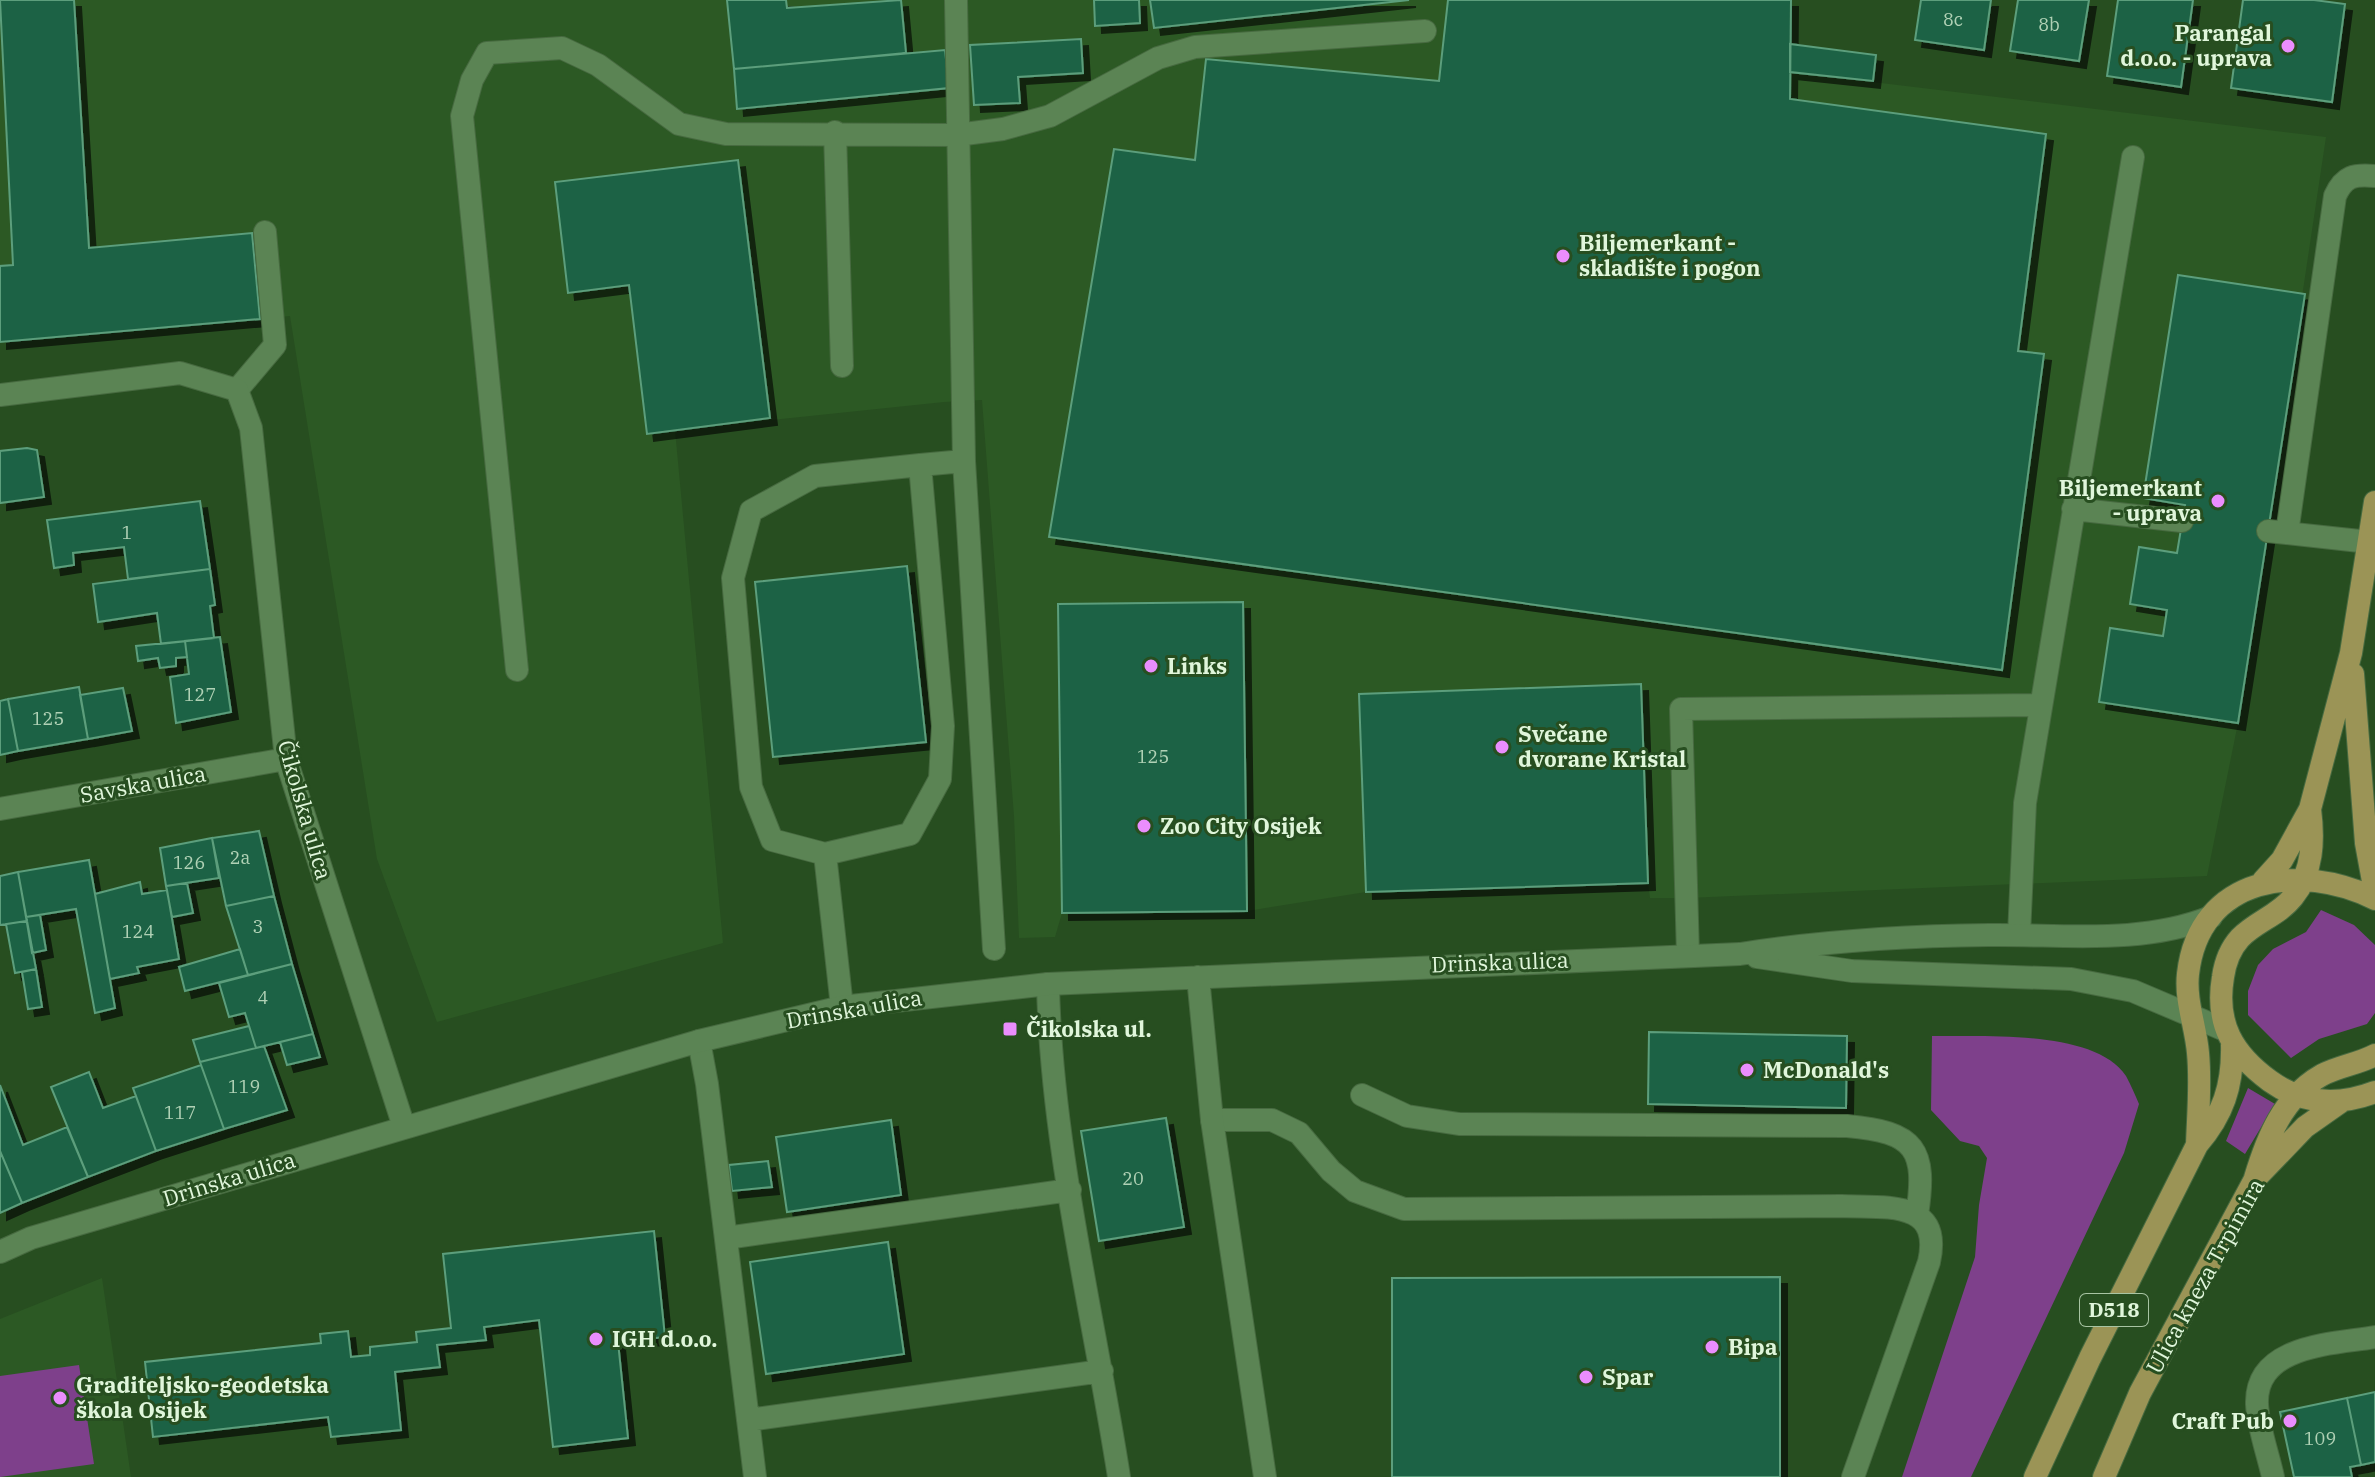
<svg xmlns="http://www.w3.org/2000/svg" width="2375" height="1477" viewBox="0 0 2375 1477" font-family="'IBM Plex Serif',serif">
	<defs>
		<filter id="shadow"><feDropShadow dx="7" dy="7" stdDeviation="0" flood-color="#0009"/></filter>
	</defs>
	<rect width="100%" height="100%" fill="#274e20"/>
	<path fill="#2c5924" d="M0,0H1791L1790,72L2326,137L2238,723L2207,876L1687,898H1650L1648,883L1366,892L1247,911L1062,913L1055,937L1019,938L1014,816L982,400L944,402L675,430L723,943L437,1022L377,859L290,316L0,342Z
		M102,1278L131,1477H0V1319Z"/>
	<path fill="#7e408b" d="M2321,910L2354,925L2375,945V1013L2367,1024L2319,1039L2291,1058L2248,1015V991L2258,965L2273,949L2306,932Z
		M1932,1036C1982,1037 2095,1029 2126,1076C2131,1085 2135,1095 2139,1104L2124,1153L1971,1477H1902L1975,1257L1979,1205L1987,1158L1979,1146L1960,1141L1931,1110Z
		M2248,1088L2275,1104L2245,1154L2226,1141Z
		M79,1365L94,1464L0,1477V1376Z"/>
	<path fill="#1e6244" stroke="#5b9e7c" stroke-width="2" filter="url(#shadow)" d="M0,0H74L89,248L252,233L260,319L0,342V266L13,265Z
		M727,0H786L787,8L901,0L906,53L734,69Z
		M1094,0H1139L1140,23L1095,26Z
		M1150,0H1409L1154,28Z
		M1448,0H1791L1790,99L2046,134L2018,351L2044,354L2002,670L1049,537L1114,149L1195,160L1206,59L1439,81Z
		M1921,0H1991L1984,50L1915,40Z
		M2018,0H2089L2079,61L2010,51Z
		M2118,0H2193L2181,87L2107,76Z
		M2243,0H2314L2345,4L2332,102L2231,88Z
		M1081,39L1083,73L1018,77L1020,103L974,105L970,45Z
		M1790,44L1876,55L1873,81L1790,72Z
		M945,50L949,88L737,109L734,69Z
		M738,160L770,418L647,434L629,285L568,293L555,182Z
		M2178,275L2305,294L2238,723L2099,702L2110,628L2163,636L2167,610L2130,604L2139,547L2177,553L2185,505L2143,498Z
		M27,448L37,450L44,497L0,503V451Z
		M200,501L210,569L128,579L124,547L73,553L74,565L54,568L47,520Z
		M907,566L926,742L773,757L755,582Z
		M210,569L215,605L210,606L214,638L161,644L157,613L98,622L93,584Z
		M1243,602L1247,911L1062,913L1058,604Z
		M220,637L231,712L176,723L170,677L189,674L185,641Z
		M185,641L187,657L176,658V666L160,668L158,658L138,661L136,646Z
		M1641,684L1648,883L1366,892L1359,694Z
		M79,687L88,739L18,751L8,699Z
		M123,688L132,731L88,739L80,695Z
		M8,699L18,751L0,755V701Z
		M259,831L274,896L226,906L212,838Z
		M212,838L219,878L166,886L160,848Z
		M89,860L115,1008L95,1013L76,909L26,917L18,872Z
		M18,872L27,921L0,925V876Z
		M140,882L142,894L167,890L179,959L137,967L139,973L110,979L95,894Z
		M187,883L193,913L172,917L166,886Z
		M274,896L292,964L248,975L226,906Z
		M40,915L46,950L32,953L26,917Z
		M27,921L36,969L15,973L6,924Z
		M240,949L248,975L185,991L179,967Z
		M292,964L313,1034L256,1048L245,1013L229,1017L219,983Z
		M36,969L42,1007L28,1009L22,972Z
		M249,1026L256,1048L200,1062L193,1040Z
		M1649,1032L1847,1036L1846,1108L1648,1104Z
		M313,1034L320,1057L287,1065L280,1042Z
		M264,1046L287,1110L224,1129L200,1062Z
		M201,1065L224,1129L156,1151L133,1088Z
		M89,1072L103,1108L136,1096L156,1151L88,1177L51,1087Z
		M0,1085L23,1145L67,1127L88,1177L22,1203L0,1151Z
		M1166,1118L1184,1227L1099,1241L1081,1131Z
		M891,1120L901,1195L787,1212L776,1137Z
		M0,1151L22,1203L0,1213Z
		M768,1161L772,1187L732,1191L729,1165Z
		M654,1231L665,1337L618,1342L628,1438L553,1447L539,1320L484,1327L486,1340L437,1345L440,1367L395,1372L401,1430L331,1437L328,1417L153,1437L145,1362L321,1343L320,1334L348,1331L351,1357L370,1355V1347L417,1342L416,1332L451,1328L443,1254Z
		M888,1242L904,1354L766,1374L750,1262Z
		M1780,1277V1477H1392V1278Z
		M2375,1392V1462L2361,1465L2347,1398Z
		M2347,1398L2361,1465L2350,1467L2352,1477H2294L2280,1412Z"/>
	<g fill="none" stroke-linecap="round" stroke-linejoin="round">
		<g stroke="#476a40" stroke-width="24">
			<path id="service" d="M956,0L964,461L994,949
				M835,132L842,366
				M237,390L275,345L265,232
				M920,465L943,726L940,779L910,834L825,854L772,840L751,787L733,578L751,511L815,476Z
				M920,465L964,461
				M2073,509L2182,521
				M2268,531L2369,542
				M2287,533L2335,196C2344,176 2354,174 2375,176
				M517,670L462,116L472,80L487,53L562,48L598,65L679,124L726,134L957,135L1003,129L1050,116L1158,58L1195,47L1425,31
				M825,854L842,1007
				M2019,935L2025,803L2133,157
				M1688,955L1681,709L2040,705
				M1048,984C1051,1145 1094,1317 1119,1477
				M699,1041L707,1084L755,1477
				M1362,1095L1407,1116L1459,1124L1847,1126C1916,1132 1927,1149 1917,1215
				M1212,1120H1272L1299,1133L1331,1171L1355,1191L1404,1209L1841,1206C1885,1208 1943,1199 1929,1262L1853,1477
				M726,1238L1070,1190
				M748,1420L1102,1371"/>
		</g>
		<g stroke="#476a40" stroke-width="24">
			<path id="minor" d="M0,395L180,373L237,390L251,428L286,759L404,1127
				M0,809L286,759
				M1757,957L1852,971L2071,979L2133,991L2225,1030
				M1198,977L1212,1120L1265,1477
				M0,1252L31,1238L699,1041L842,1007L1048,984L1740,954C1823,941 1905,936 1989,935C2064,934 2140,945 2211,917
				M2273,1477C2268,1454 2258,1427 2257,1404C2255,1344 2335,1344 2375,1337"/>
		</g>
		<g stroke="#476a40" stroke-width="24">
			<path id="primary" d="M2353,674L2366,843L2375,892
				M2310,809C2314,840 2313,872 2293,897C2279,915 2255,922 2240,938C2230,949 2225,963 2223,977C2215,1024 2233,1054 2270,1081C2302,1104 2339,1106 2375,1092
				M2263,881L2282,860L2310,809L2351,653L2375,502
				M2197,1145C2198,1114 2201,1084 2198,1053C2196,1027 2185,1001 2188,974C2199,875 2301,862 2375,899
				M2255,1178C2267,1138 2283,1097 2322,1075C2339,1066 2358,1064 2375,1055
				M2035,1477L2090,1358L2197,1145C2223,1115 2233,1086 2232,1045
				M2104,1477L2140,1393L2255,1179L2305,1127L2342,1101"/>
		</g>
		<use href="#service" stroke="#5b8454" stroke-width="22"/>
		<use href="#minor" stroke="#5b8454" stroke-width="22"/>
		<use href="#primary" stroke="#9b9456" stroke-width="22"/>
	</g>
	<g fill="#ea8dfd" stroke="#274e20" stroke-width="3">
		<circle cx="2288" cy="46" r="8"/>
		<circle cx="1563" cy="256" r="8"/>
		<circle cx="2218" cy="501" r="8"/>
		<circle cx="1151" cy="666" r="8"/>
		<circle cx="1502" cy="747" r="8"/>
		<circle cx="1144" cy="826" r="8"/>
		<rect x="1002" y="1021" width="16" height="16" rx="4"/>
		<circle cx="1747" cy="1070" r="8"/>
		<circle cx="596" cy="1339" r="8"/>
		<circle cx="1712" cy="1347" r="8"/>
		<circle cx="1586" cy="1377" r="8"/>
		<circle cx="60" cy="1398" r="8"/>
		<circle cx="2290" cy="1421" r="8"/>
	</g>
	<g text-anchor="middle" stroke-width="6" stroke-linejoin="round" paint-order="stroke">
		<g font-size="18" fill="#b0d1b5">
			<text x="1953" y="26">8c</text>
			<text x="2049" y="31">8b</text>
			<text x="127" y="539">1</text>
			<text x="200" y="701">127</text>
			<text x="48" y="725">125</text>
			<text x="1153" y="763">125</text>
			<text x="240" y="864">2a</text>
			<text x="189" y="869">126</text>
			<text x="258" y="933">3</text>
			<text x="138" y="938">124</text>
			<text x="263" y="1004">4</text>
			<text x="244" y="1093">119</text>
			<text x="180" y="1119">117</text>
			<text x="1133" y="1185">20</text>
			<text x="2320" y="1445">109</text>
		</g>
		<rect fill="#274e20" stroke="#a8c4a3" stroke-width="2" x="2080" y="1294" width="68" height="32" rx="6"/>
		<g font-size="20" font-weight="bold" fill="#e0f6db">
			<text x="2114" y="1317">D518</text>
		</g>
		<g font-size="22" font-weight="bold" fill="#e0f6db" stroke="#274e20" text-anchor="start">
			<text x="2272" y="41" text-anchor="end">Parangal<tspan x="2272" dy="25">d.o.o. - uprava</tspan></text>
			<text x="1579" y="251">Biljemerkant -<tspan x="1579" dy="25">skladište i pogon</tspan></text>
			<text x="2202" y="496" text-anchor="end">Biljemerkant<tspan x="2202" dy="25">- uprava</tspan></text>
			<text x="1167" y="674">Links</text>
			<text x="1518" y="742">Svečane<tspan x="1518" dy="25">dvorane Kristal</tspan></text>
			<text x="1160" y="834">Zoo City Osijek</text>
			<text x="1026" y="1037">Čikolska ul.</text>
			<text x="1763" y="1078">McDonald's</text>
			<text x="612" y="1347">IGH d.o.o.</text>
			<text x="1728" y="1355">Bipa</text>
			<text x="1602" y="1385">Spar</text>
			<text x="76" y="1393">Graditeljsko-geodetska<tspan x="76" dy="25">škola Osijek</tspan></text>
			<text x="2274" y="1429" text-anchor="end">Craft Pub</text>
		</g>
		<g font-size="22" fill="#e0f6db" stroke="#274e20">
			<text transform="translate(143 784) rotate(-10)" y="8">Savska ulica</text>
			<text transform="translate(305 810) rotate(74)" y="8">Čikolska ulica</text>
			<text transform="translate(1500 962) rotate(-2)" y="8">Drinska ulica</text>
			<text transform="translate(854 1009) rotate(-10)" y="8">Drinska ulica</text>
			<text transform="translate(229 1179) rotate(-17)" y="8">Drinska ulica</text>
			<text transform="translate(2205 1276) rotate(-61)" y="8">Ulica kneza Trpimira</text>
		</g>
	</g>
</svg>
